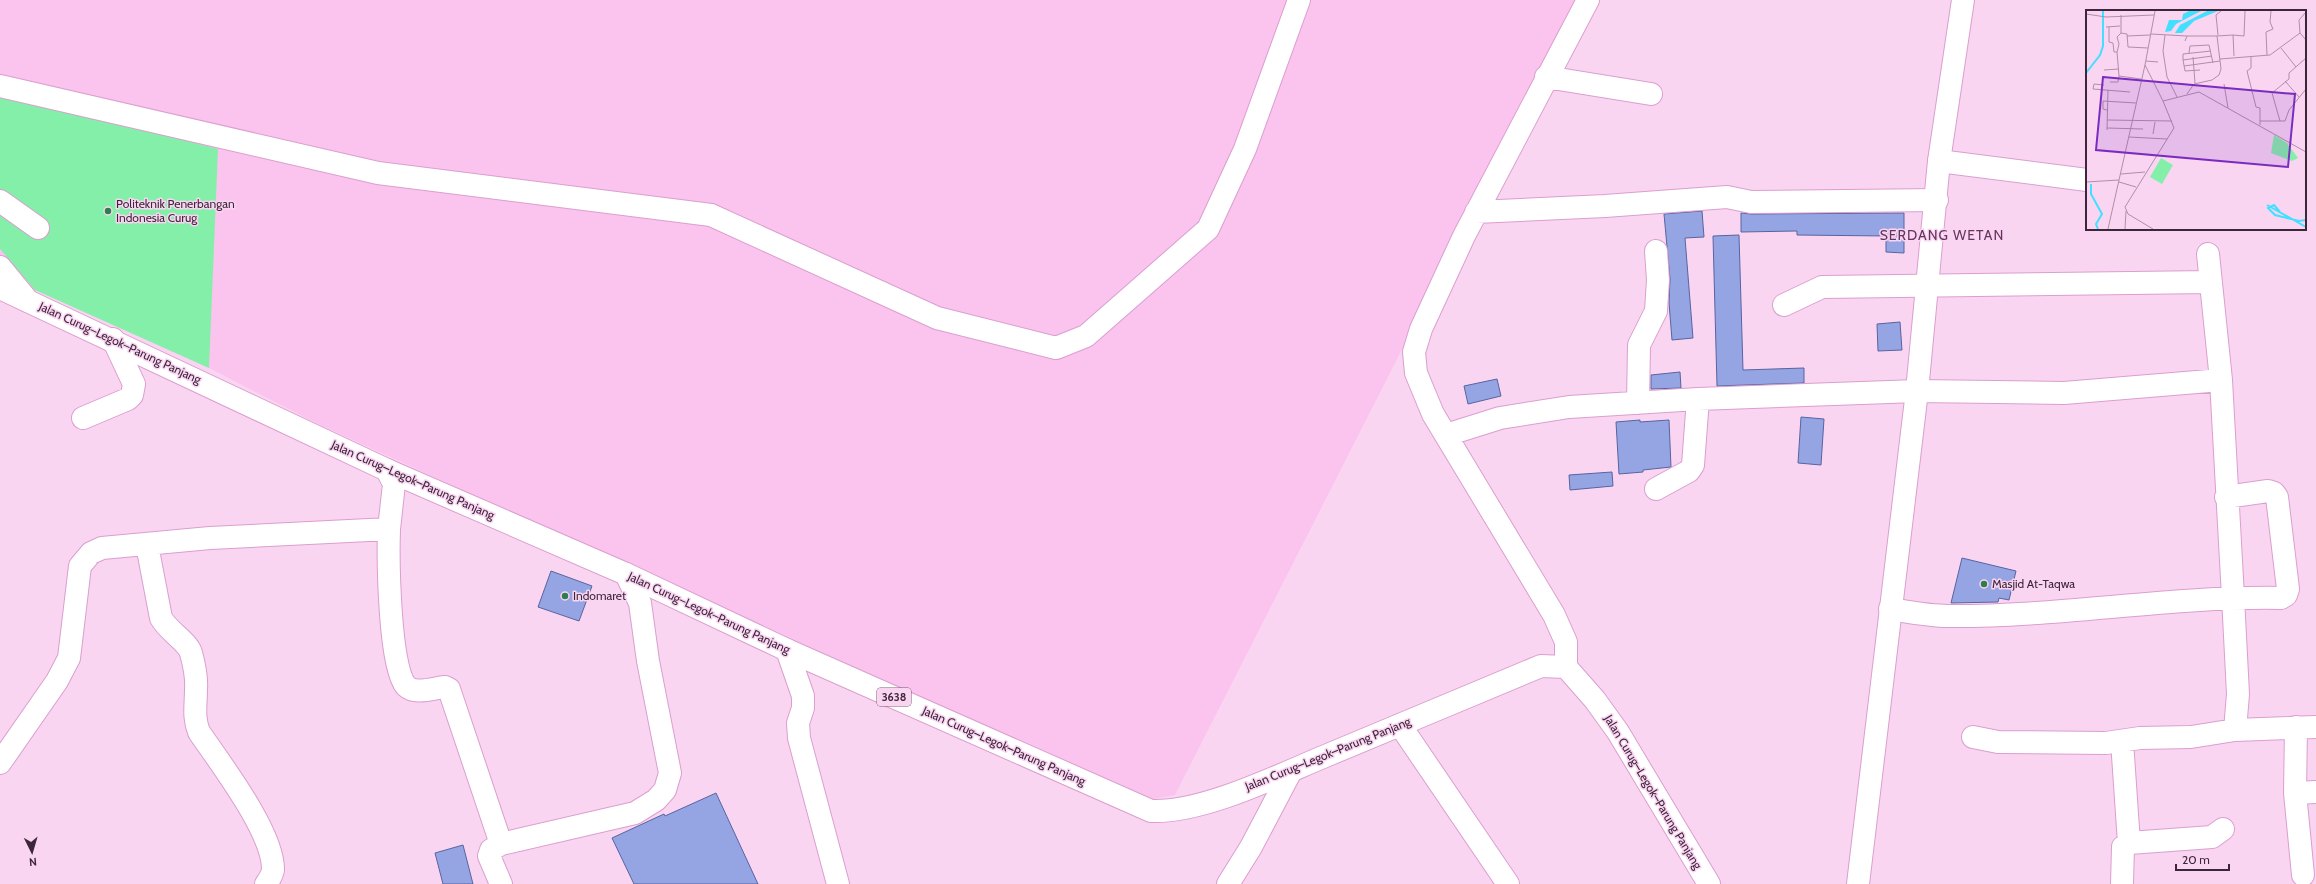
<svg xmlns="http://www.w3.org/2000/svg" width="2316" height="884" viewBox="0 0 2316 884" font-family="Cabin,sans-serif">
	<rect width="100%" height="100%" fill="#fad5f2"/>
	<path fill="#fac4ef" d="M0,0H1580L1175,795L1138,802L792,641L316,423L209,368L0,274Z"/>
	<path fill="#84efa9" d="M0,92L218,149L209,368L35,290L0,249Z"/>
	<path fill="#95a4e3" stroke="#58649f" d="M1702,211L1704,237L1685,238L1693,338L1672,340L1669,303L1670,279L1664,214Z
		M1741,213L1751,214L1904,213V253L1886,252V236L1797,235V231L1741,232Z
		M1739,235L1743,370L1804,368V383L1717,386L1713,236Z
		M1900,322L1902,350L1878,351L1877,324Z
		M1680,372L1681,388L1651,389V375Z
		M1497,379L1501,396L1468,404L1464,386Z
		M1801,417L1824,419L1821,465L1798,463Z
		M1640,420V422L1669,420L1671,467L1643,470V472L1619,474L1616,422Z
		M1612,472L1613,486L1570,490L1569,475Z
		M1962,558L2016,571L2009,600L1999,598L1998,602L1951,603Z
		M551,571L592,586L579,621L538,607Z
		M716,793L758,884H634L612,838L664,814L665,816Z
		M463,845L473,884H443L435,853Z"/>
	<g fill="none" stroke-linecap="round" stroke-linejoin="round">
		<g stroke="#da9fce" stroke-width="24">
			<path id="minor" d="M1546,77L1651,94
				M0,86L378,173L711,215L937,318L1056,348L1086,336L1208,229L1245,149L1299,0
				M1939,161L2087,180
				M0,201L38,228
				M1476,212L1605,206L1727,197L1751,202L1937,200
				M2208,254L2221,380L2233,597L2238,694L2235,730
				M0,267L28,301
				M1784,305L1822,287L2210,282
				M1638,403L1639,345L1656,311L1658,280L1656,251
				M83,418L128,399L132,395L134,384L113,339
				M1446,435L1500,418L1569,407L1698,399L1917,391L2064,393L2221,380
				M1656,489L1689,471L1693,465L1698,399
				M389,529C388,557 389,667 406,686C415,695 434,688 445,687L449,689L501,844
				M147,545L161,618C167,630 188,642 191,653C194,664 197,677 196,689C196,705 193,717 199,732C220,763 274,833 273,870C272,875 269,880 266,884
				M1890,609C1909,612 1929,616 1948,616C2059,617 2170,596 2281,598L2286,595L2288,589L2277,497L2274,493L2268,491L2226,497
				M787,650L803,696V708L798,723L799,738L838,884
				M1566,667V642L1554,615L1433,414L1416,373L1414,352L1421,329L1464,236L1588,0
				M1400,725L1508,884
				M2296,727L2295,793L2303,875
				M1973,737L1998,742L2106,743L2140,738L2191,737L2235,730L2316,727
				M2122,741L2129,843
				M0,763L57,681L69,658L80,566L91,553L102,548L210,538L389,529L394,484L387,470
				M2295,793L2316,792
				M501,884L489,856L491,850L501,844L635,813L656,800L665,790L670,773L648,661L640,603L626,574
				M1228,884L1251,847L1291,771
				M2122,884L2123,847L2129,843L2212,837L2223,829"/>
		</g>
		<g stroke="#da9fce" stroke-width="24">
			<path id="major" d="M0,288L387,470L626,574L787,650L1151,811C1202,813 1275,777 1323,757C1396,727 1468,696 1541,666L1566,667L1595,700L1618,732L1709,884
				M1858,884L1917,391L1939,161L1963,0"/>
		</g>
		<use href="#minor" stroke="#fff" stroke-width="22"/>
		<use href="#major" stroke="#fff" stroke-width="22"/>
	</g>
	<g fill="#2e7d4d" stroke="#fad5f2" stroke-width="1.5">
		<circle cx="108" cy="211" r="4"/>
		<circle cx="1984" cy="584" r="4"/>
		<circle cx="565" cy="596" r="4"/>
	</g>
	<g text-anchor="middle" stroke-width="3" stroke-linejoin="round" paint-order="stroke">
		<rect fill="#fad5f2" stroke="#765a70" stroke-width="1" x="877" y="688" width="34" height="18" rx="3"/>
		<g font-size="11" font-weight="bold" fill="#3d2639">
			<text x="894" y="701">3638</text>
		</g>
		<g font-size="12" fill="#3d2639" stroke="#fad5f2" text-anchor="start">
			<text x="116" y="208">Politeknik Penerbangan<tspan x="116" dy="14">Indonesia Curug</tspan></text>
			<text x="1992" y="588">Masjid At-Taqwa</text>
			<text x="573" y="600">Indomaret</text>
		</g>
		<g font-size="12" fill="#3d2639" stroke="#fad5f2">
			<text transform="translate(120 343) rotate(25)" y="4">Jalan Curug–Legok–Parung Panjang</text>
			<text transform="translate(413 480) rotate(24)" y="4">Jalan Curug–Legok–Parung Panjang</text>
			<text transform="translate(709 613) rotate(25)" y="4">Jalan Curug–Legok–Parung Panjang</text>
			<text transform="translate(1004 746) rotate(24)" y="4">Jalan Curug–Legok–Parung Panjang</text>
			<text transform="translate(1328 754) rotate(-22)" y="4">Jalan Curug–Legok–Parung Panjang</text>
			<text transform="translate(1653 792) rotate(59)" y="4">Jalan Curug–Legok–Parung Panjang</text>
		</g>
		<g font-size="14" letter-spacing="1" fill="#67345e" stroke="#fad5f2">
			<text x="1942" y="240">SERDANG WETAN</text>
		</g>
	</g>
	<g transform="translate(2086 10)">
		<rect width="220" height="220" fill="#fad5f2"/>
		<path d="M188,125L201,133L212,148L206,151L185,143ZM75,148L87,155L76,174L64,167Z" fill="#84efa9"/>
		<path d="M103,1H115L90,14L85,21L79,22L83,10H96L97,4ZM121,1H132L108,11L96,23H89L94,15Z" fill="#42e0fe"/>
		<path fill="none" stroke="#42e0fe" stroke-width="2" d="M0,63L14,45L17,36V1M5,174V184L16,204L10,214L12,219M181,195L220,217M194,202L188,195L182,198L189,205L213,211L220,210"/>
		<path fill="none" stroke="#ae8fa8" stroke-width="1" d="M69,1L59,55L77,91L113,82L220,142M220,2L213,10L214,23L220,30M0,4L20,7L68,5M35,5V23L31,27L33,34L31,42L33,66L55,69M20,17L34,16M23,17V32L27,33L28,42H31M35,23L41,24L42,37L62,38M65,24L101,26M79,25L77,41L81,67L91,87M132,25L130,5L135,1M41,26L64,25M99,31L101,26H131M195,38L210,57M103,43L104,36L123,35L127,53M181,45L180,22L187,19L184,12L185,1M148,46L147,25L158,26L159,1M165,46V58L161,61L170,97L174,98V111M107,47L109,73M134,49L184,45L214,23M97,50V44L125,41M60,51L72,52M98,56L134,51M18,60L33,59M114,60L99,61L97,50L126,46M199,71L213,87M24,72H32L33,66M138,74L142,98M18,75L8,74L7,79L44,82M101,84L108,74L126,70L133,65L135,59L131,26L147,25M21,100L17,99V91L50,93M21,110L86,111M194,111L186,83L203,69V63L220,48M174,115V111H199L203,100L220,79M21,118L57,119M21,120L22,80M67,124L69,112M43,127L81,129M35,164L59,162M0,172L33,170L59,55M33,172L50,177M22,219L33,170M39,219L40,201M67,219L42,204L39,197L88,118L77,91"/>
		<path fill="#7b2cbf" fill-opacity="0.15" stroke="#7b2cbf" stroke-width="2" d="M17,67L209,84L202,157L10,140Z"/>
		<rect width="220" height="220" fill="none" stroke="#3d2639" stroke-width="2"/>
	</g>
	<g transform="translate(32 852) rotate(175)" stroke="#fad5f2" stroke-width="3" paint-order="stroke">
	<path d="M0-3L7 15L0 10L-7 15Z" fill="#3d2639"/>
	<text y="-6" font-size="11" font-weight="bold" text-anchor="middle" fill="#3d2639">N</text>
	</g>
	<path d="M2176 864v6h53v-6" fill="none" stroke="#3d2639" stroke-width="2"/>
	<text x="2182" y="864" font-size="12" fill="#3d2639" stroke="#fad5f2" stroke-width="3" paint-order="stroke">20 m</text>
</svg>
